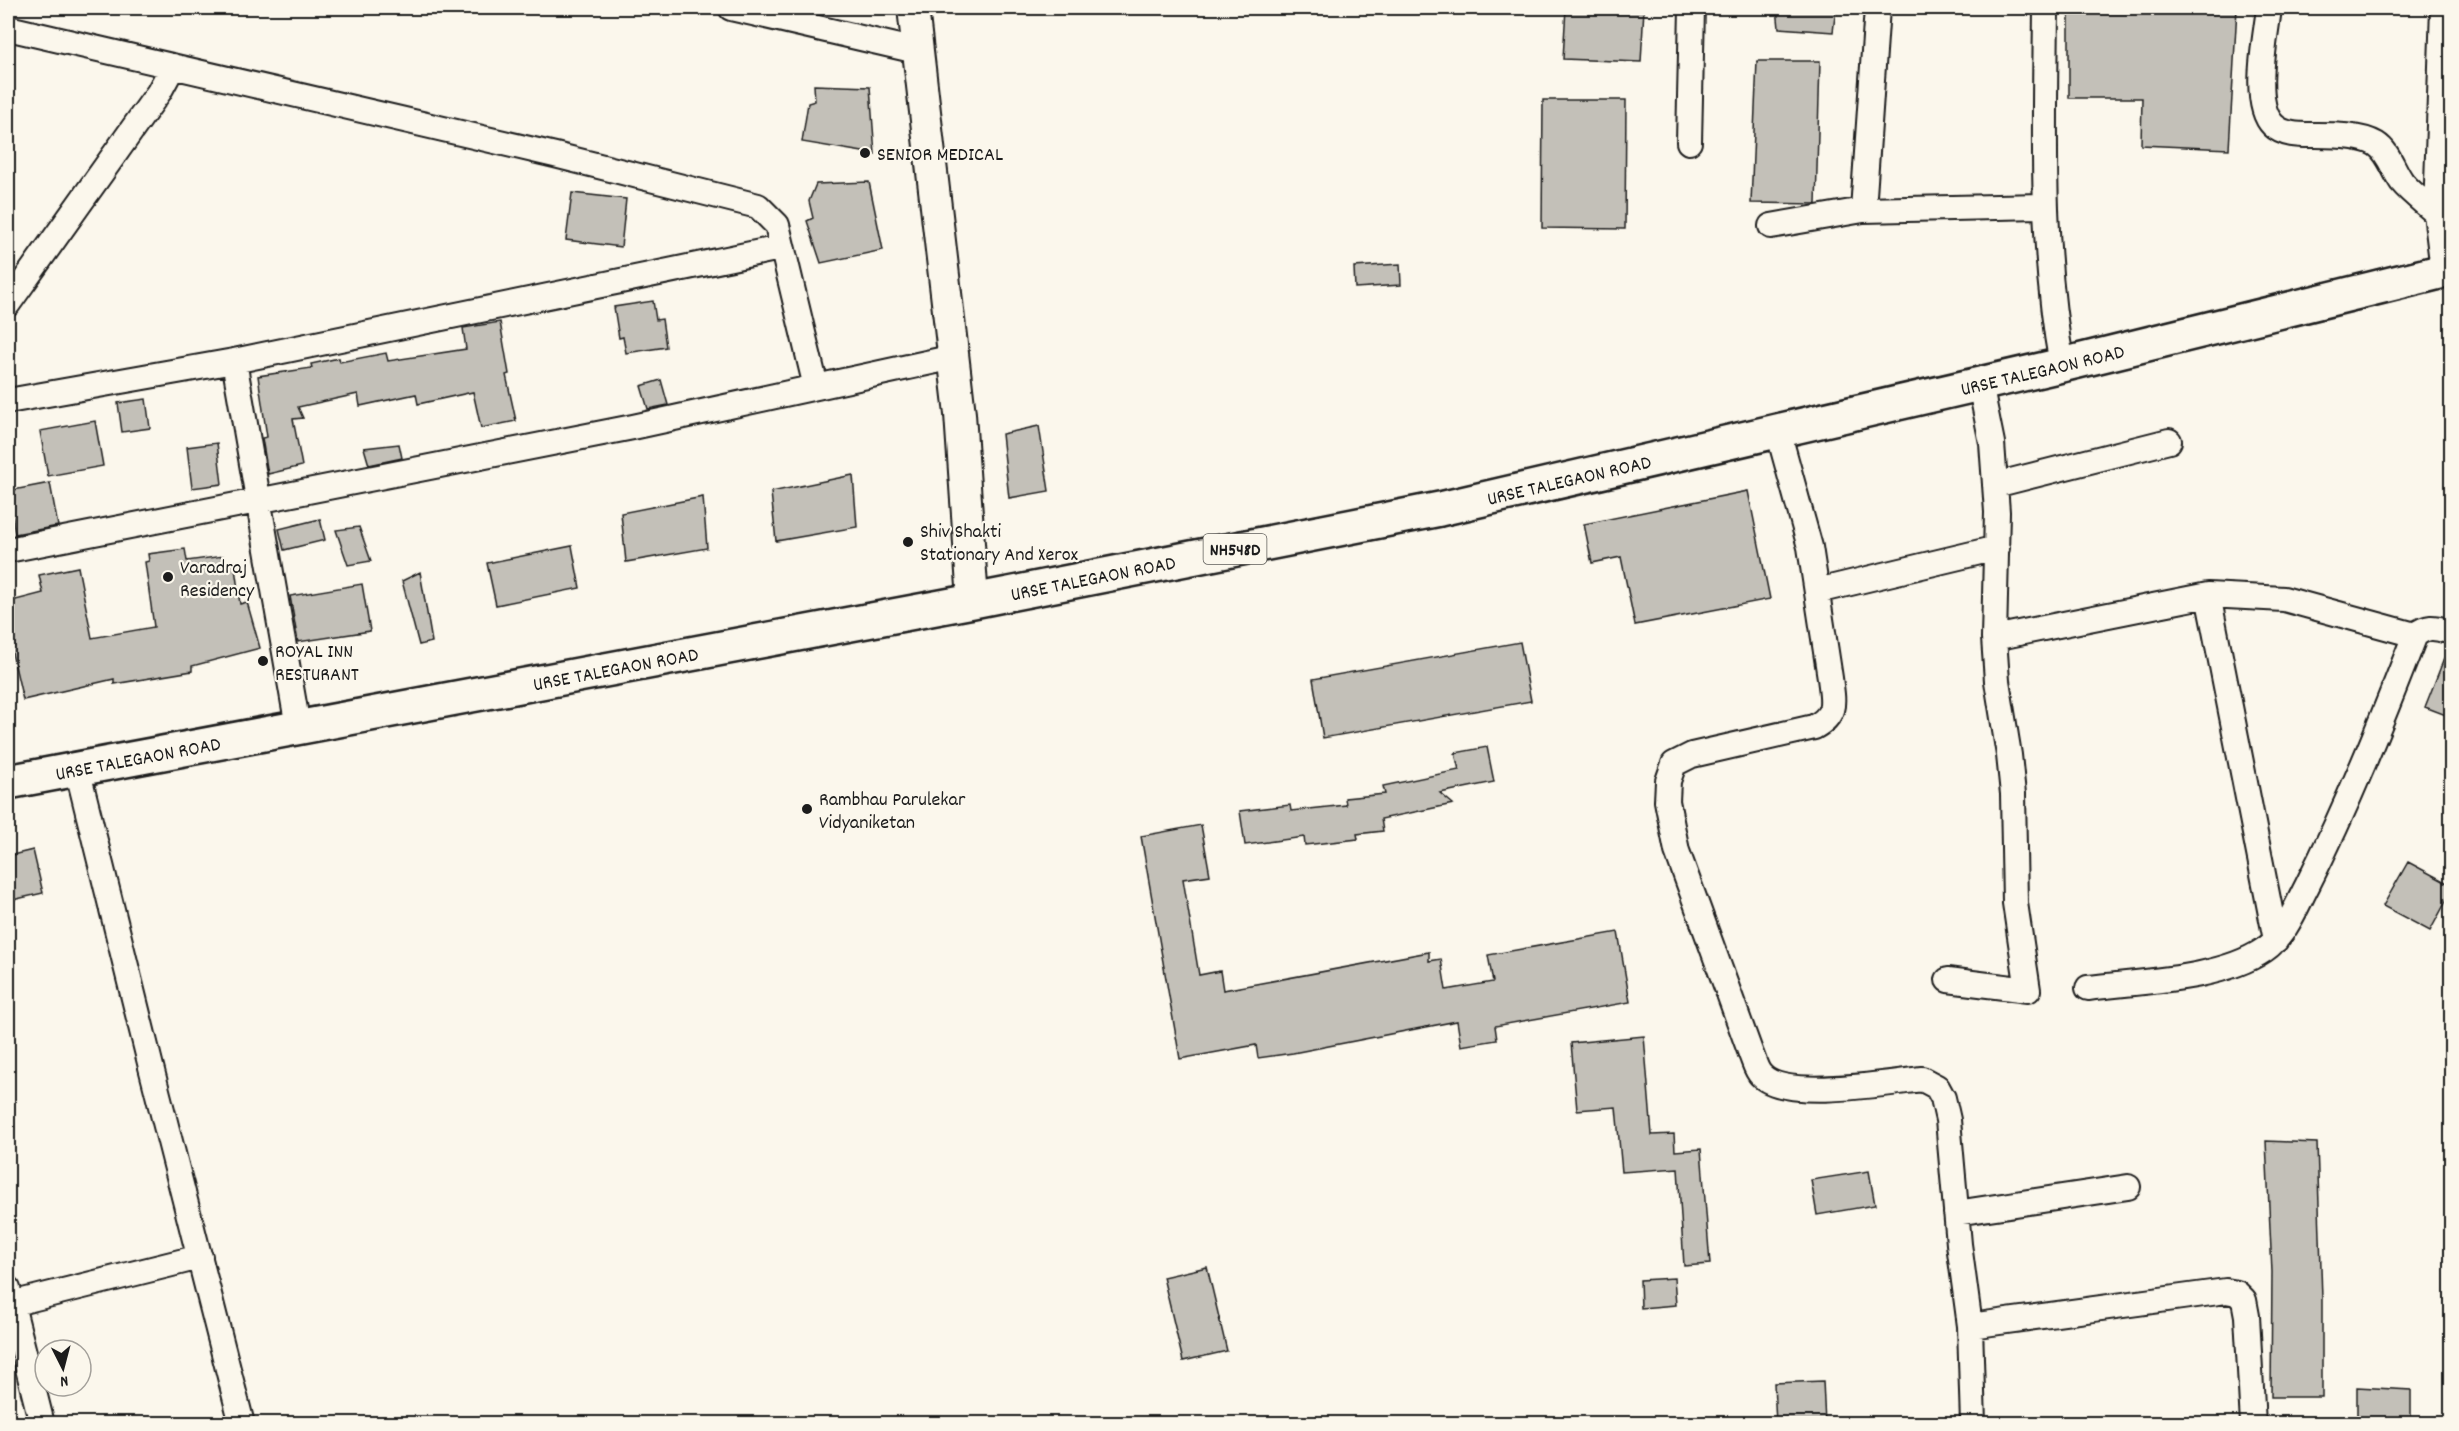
<svg xmlns="http://www.w3.org/2000/svg" width="2459" height="1431" viewBox="0 0 2459 1431" font-family="Dekko,sans-serif">
	<rect width="100%" height="100%" fill="#fbf7ec"/>
	<filter id="ink" filterUnits="userSpaceOnUse"><feTurbulence type="fractalNoise" baseFrequency=".0167" numOctaves="2"/><feDisplacementMap in="SourceGraphic" scale="12" xChannelSelector="R" yChannelSelector="G"/><feConvolveMatrix kernelMatrix="1 2 1 2 8 2 1 2 1" color-interpolation-filters="sRGB"/></filter>
	<g filter="url(#ink)">
		<path fill="#c3c0b8" stroke="#1c1c1c" stroke-width="1.5" d="M1566,8H1644L1641,62L1563,59Z
			M1777,8H1836L1833,32L1779,28Z
			M2069,8H2237L2229,149L2141,145L2142,98H2069Z
			M1757,61H1820L1816,204L1751,203Z
			M814,85L870,87L875,154L802,142L808,103L815,101Z
			M1543,100H1626L1625,229L1542,228Z
			M869,182L883,250L821,263L807,221L813,218L809,201L816,184Z
			M572,193L626,199L621,247L566,240Z
			M1400,264L1401,285L1355,288L1354,267Z
			M653,301L656,320L662,319L666,347L626,353L623,337L619,338L614,307Z
			M500,322L509,374L506,375L516,421L481,428L473,392L418,404L416,394L360,406L358,394L298,407L303,418L293,419L302,466L268,474L262,438L267,437L258,376L312,368L311,364L339,358L340,362L386,353L388,361L466,349L463,328Z
			M661,380L668,405L648,409L641,386Z
			M146,399L150,428L122,432L118,403Z
			M95,421L103,466L48,476L40,431Z
			M1039,426L1049,491L1009,498L1002,434Z
			M217,443L222,484L192,488L187,447Z
			M399,444L402,458L369,465L364,448Z
			M853,475L857,527L776,541L771,492Z
			M50,483L58,526L15,534L8,491Z
			M1748,491L1770,599L1635,625L1621,557L1592,563L1584,524Z
			M703,497L707,548L626,562L621,513Z
			M320,519L325,540L284,550L279,529Z
			M359,527L371,561L348,565L336,530Z
			M572,546L580,588L496,605L487,563Z
			M185,549L187,561L223,556L224,563L234,561L240,604L247,602L260,648L192,666V671L114,684V679L23,700L8,636V602L43,593L39,575L78,567L92,638L154,627L145,562L149,561L148,554Z
			M420,572L432,642L419,645L402,581Z
			M362,584L370,631L298,642L290,596Z
			M1520,642L1531,701L1323,738L1313,679Z
			M2449,646H2451V717L2425,707Z
			M1487,747L1494,782L1440,793L1453,804L1381,819L1383,831L1357,834L1358,839L1305,845L1304,837L1245,845L1240,811L1290,805L1291,811L1346,805L1345,798L1385,794L1383,786L1459,770L1455,753Z
			M1201,825L1210,875L1183,879L1199,975L1220,971L1223,990L1429,952V961L1441,959L1446,990L1493,982L1488,955L1618,932L1630,1002L1495,1026L1497,1040L1461,1046L1457,1021L1293,1053L1258,1058L1256,1045L1180,1059L1141,836Z
			M33,850L43,893L8,901V856Z
			M2408,862L2451,885V892L2430,931L2383,906Z
			M1644,1036L1652,1135L1674,1134L1675,1151L1701,1149L1710,1264L1684,1266L1678,1168L1622,1172L1616,1107L1577,1110L1571,1043Z
			M2266,1141L2317,1143L2322,1299V1397H2271L2272,1272Z
			M1869,1171L1875,1205L1817,1215L1811,1180Z
			M1207,1267L1227,1351L1183,1361L1163,1277Z
			M1674,1278L1676,1305L1641,1308L1640,1280Z
			M1823,1381L1825,1424H1776L1774,1383Z
			M2357,1387L2411,1390V1424H2357Z"/>
		<g fill="none" stroke-linecap="round" stroke-linejoin="round">
			<g stroke="#1c1c1c" stroke-width="28">
				<path id="minor" d="M731,8L917,51
					M2046,8C2045,127 2040,247 2062,365
					M2269,8C2266,36 2251,103 2273,125C2284,136 2302,135 2316,135C2333,135 2361,135 2376,144C2389,152 2393,170 2402,182C2411,193 2425,203 2436,213L2443,270
					M8,28L555,155L758,206L777,225L816,387
					M1689,142L1692,8
					M1863,210L1877,8
					M2436,213L2443,8
					M1771,226L1863,210L2044,206
					M8,304L159,92L173,66
					M234,361L298,727
					M8,401L234,361L780,248
					M1778,431L1810,547L1830,678C1833,702 1837,715 1814,727L1692,755L1674,764L1668,781L1667,801L1677,851L1751,1054C1754,1061 1756,1070 1761,1075C1784,1101 1888,1083 1922,1079L1937,1087L1943,1098L1948,1120L1959,1244L1970,1326L1973,1424
					M1995,485L2169,441
					M8,550L633,427L954,357
					M1817,591L1997,548
					M2208,595L2276,940
					M1994,638L2208,595L2284,599L2415,635
					M77,768L151,1067L242,1424
					M1948,980L2028,990L2015,903L2013,794L2009,755L1997,681L1994,638L1997,512L1992,443L1980,384
					M2088,988C2141,981 2220,980 2264,950C2285,936 2296,907 2307,886C2348,805 2382,720 2415,635C2429,624 2436,628 2452,632
					M1956,1213L2128,1187
					M8,1289L42,1424
					M11,1304L200,1257
					M1970,1326L2226,1291L2237,1293L2244,1300L2247,1316L2253,1424"/>
			</g>
			<g stroke="#1c1c1c" stroke-width="34">
				<path id="tertiary" d="M913,8L960,414L973,601"/>
			</g>
			<g stroke="#1c1c1c" stroke-width="38">
				<g id="trunk">
					<path id="s1" d="M8,782L973,601L1440,509L2062,365L2452,269"/>
				</g>
			</g>
			<use href="#minor" stroke="#fbf7ec" stroke-width="24"/>
			<use href="#tertiary" stroke="#fbf7ec" stroke-width="30"/>
			<use href="#trunk" stroke="#fbf7ec" stroke-width="33"/>
		</g>
	</g>
	<g fill="#1c1c1c" stroke="#fbf7ec" stroke-width="2">
		<circle cx="865" cy="153" r="6"/>
		<circle cx="908" cy="542" r="6"/>
		<circle cx="168" cy="577" r="6"/>
		<circle cx="263" cy="661" r="6"/>
		<circle cx="807" cy="809" r="6"/>
	</g>
	<g text-anchor="middle" stroke-width="4.5" stroke-linejoin="round" paint-order="stroke">
		<rect fill="#fbf7ec" stroke="#5f5e5a" stroke-width="1.5" x="1203.5" y="534" width="63" height="30" rx="4.5"/>
		<g font-size="18" font-weight="bold" fill="#1c1c1c">
			<text x="1235" y="555">NH548D</text>
		</g>
		<g font-size="20" fill="#1c1c1c" stroke="#fbf7ec" text-anchor="start">
			<text x="877" y="160">SENIOR MEDICAL</text>
			<text x="920" y="537">Shiv Shakti<tspan x="920" dy="23">Stationary And Xerox</tspan></text>
			<text x="180" y="573">Varadraj<tspan x="180" dy="23">Residency</tspan></text>
			<text x="275" y="657">ROYAL INN<tspan x="275" dy="23">RESTURANT</tspan></text>
			<text x="819" y="805">Rambhau Parulekar<tspan x="819" dy="23">Vidyaniketan</tspan></text>
		</g>
		<g font-size="20" fill="#1c1c1c" stroke="#fbf7ec">
			<text dy="7" stroke="none"><textPath href="#s1" startOffset="2076">URSE TALEGAON ROAD</textPath></text>
			<text dy="7" stroke="none"><textPath href="#s1" startOffset="1590">URSE TALEGAON ROAD</textPath></text>
			<text dy="7" stroke="none"><textPath href="#s1" startOffset="1104">URSE TALEGAON ROAD</textPath></text>
			<text dy="7" stroke="none"><textPath href="#s1" startOffset="618">URSE TALEGAON ROAD</textPath></text>
			<text dy="7" stroke="none"><textPath href="#s1" startOffset="132">URSE TALEGAON ROAD</textPath></text>
		</g>
	</g>
	<rect width="2459" height="1431" fill="none" stroke="#fbf7ec" stroke-width="30"/>
	<rect x="15" y="15" width="2429" height="1401" fill="none" stroke="#1c1c1c" stroke-width="2" filter="url(#ink)"/>
	<g transform="translate(63 1368) rotate(174)"><circle r="28" fill="#fbf7ec" stroke="#a29f99" stroke-width="1.5"/>
	<path d="M0-4.5L10 22L0 15L-10 22Z" fill="#1c1c1c"/>
	<text y="-9" font-size="16" font-weight="bold" text-anchor="middle" fill="#1c1c1c">N</text>
	</g>
</svg>
